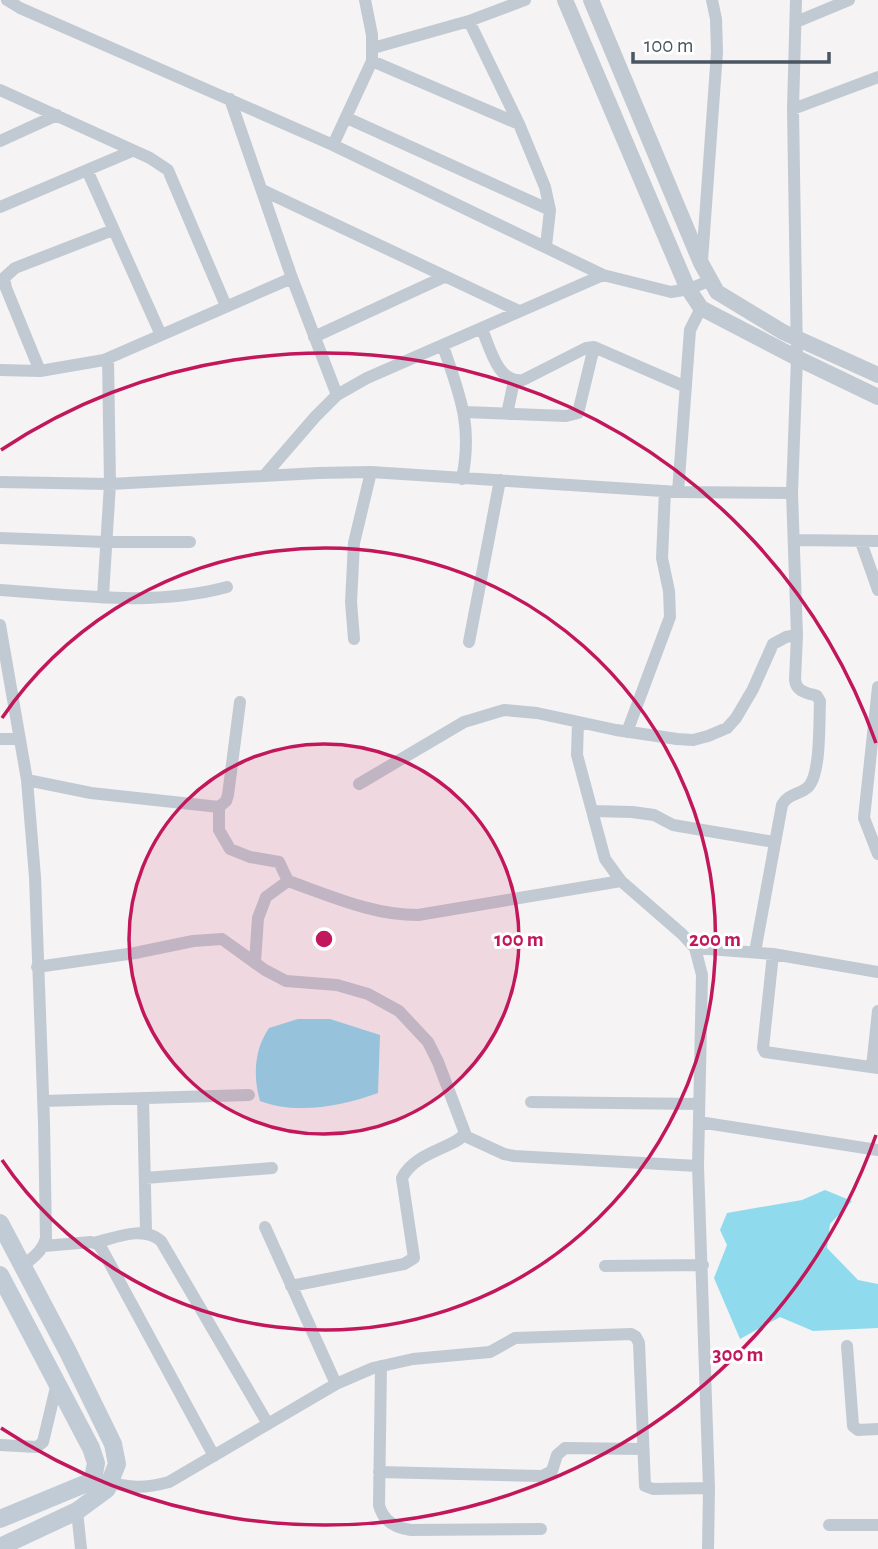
<svg xmlns="http://www.w3.org/2000/svg" width="878" height="1549" viewBox="0 0 878 1549" font-family="'Alegreya Sans',sans-serif">
	<rect width="100%" height="100%" fill="#f5f3f3"/>
	<path fill="#90daee" d="M298,1019H330L380,1035L378,1093C342,1106 297,1115 260,1101C253,1076 254,1050 269,1028Z
		M825,1190L852,1201L830,1224L827,1248L858,1280L878,1284V1328L813,1331L780,1317L740,1339L714,1278L727,1245L720,1230L727,1213L802,1200Z"/>
	<g fill="none" stroke-linecap="round" stroke-linejoin="round">
		<path stroke="#c1cad2" stroke-width="12" d="M7,0L20,8L333,145L603,275L671,292L689,289L709,281
			M469,21L519,124L545,187L550,210L546,246
			M796,22L849,0
			M373,48L469,21L525,0
			M372,61L519,124
			M0,90L150,158L168,170L226,306
			M230,99L292,278L337,395
			M793,109L878,77
			M347,118L550,210
			M0,141L57,115
			M333,145L372,61V35L365,0
			M87,170L161,335
			M262,190L519,311
			M0,207L132,151
			M702,261L717,52L716,19L712,0
			M482,329C490,348 498,384 523,380L586,348L594,347L686,387
			M314,337L444,277
			M443,346C460,396 473,425 462,479
			M0,370L40,371L104,360L292,278
			M40,371L6,288L4,278L15,268L113,230
			M464,412L566,416L578,413L594,347
			M507,414L514,381
			M264,476L315,417L337,395L367,378L603,275
			M0,482L110,484L318,473L371,472L678,492L792,493
			M678,492L690,330L701,308
			M0,538L105,542H190
			M795,540L878,541
			M861,542L878,590
			M0,590C75,595 153,607 227,587
			M103,596L110,484L108,359
			M0,625L27,780L35,877L44,1122L46,1238C43,1251 33,1257 23,1266
			M354,639L351,602L354,543L371,472
			M469,642L500,480
			M878,687L864,818L878,854
			M578,722L577,755L605,859L621,881L682,934L695,948L702,975L698,1166L709,1488L708,1549
			M627,732L670,617L669,591L662,558L665,491
			M0,739H19
			M27,780L91,793L219,807L226,801L228,795L240,702
			M359,784L464,722L504,710L537,713L616,730L677,739L693,740L708,736L727,728L736,718L753,689L773,644L786,637L797,635
			M219,807V830L230,849L250,857L279,862L288,881C331,896 372,915 418,915L621,881
			M592,811L632,812L654,815L673,825L774,842
			M695,948L773,954L878,972
			M755,952L782,805C788,793 801,795 809,786C821,772 819,720 820,701L817,696C808,693 796,692 795,680L797,635L792,493L797,358L793,109L796,0
			M773,954L763,1048L765,1052L878,1068
			M255,962L258,918L266,897L288,881
			M37,967L135,953L193,941L222,939L265,970L286,981L337,985L368,994L399,1011L428,1042L438,1062L465,1133C458,1147 415,1151 402,1178L414,1258L404,1264L291,1286
			M872,1067L878,1011
			M143,1098L146,1233
			M43,1101L249,1095
			M531,1102L699,1104
			M699,1122L878,1150
			M465,1136L504,1154L514,1156L698,1166
			M145,1178L272,1168
			M265,1227L336,1384
			M94,1243C115,1238 143,1225 161,1241L268,1424
			M44,1246L91,1242L98,1244L103,1251L214,1456
			M605,1266L703,1265
			M847,1346L853,1426L858,1430L878,1429
			M381,1366L379,1505C383,1521 395,1528 411,1530L541,1529
			M0,1445L37,1447L43,1442L57,1383
			M379,1472L542,1476L552,1471L557,1455L565,1448L642,1449
			M104,1481C130,1488 143,1489 169,1482L336,1384L373,1368L413,1359L490,1352L515,1338L631,1334L636,1337L639,1343L645,1486L653,1489L709,1488
			M77,1511L81,1549
			M829,1525H878"/>
		<path stroke="#c1cad2" stroke-width="16" d="M565,0L687,287L701,308L797,358L878,397
			M591,0L701,263L717,292L783,332L878,375"/>
		<path stroke="#c1cbd6" stroke-width="18" d="M0,1223L68,1352L113,1444L117,1464L107,1489L77,1511L0,1547
			M0,1275L91,1448L96,1463L93,1479L87,1483L0,1519"/>
	</g>
	<circle cx="324" cy="939" r="195" fill="#c2185b" fill-opacity=".12"/>
	<g fill="none" stroke="#c2185b" stroke-width="3.5">
		<circle cx="324" cy="939" r="195"/>
		<path d="M2 718A391 391 0 1 1 2 1160"/>
		<path d="M876 1135A586 586 0 0 1 1 1428M1 450A586 586 0 0 1 876 743"/>
	</g>
	<circle cx="324" cy="939" r="10" fill="#c2185b" stroke="#fff" stroke-width="3.5"/>
	<g font-size="21" text-anchor="middle" font-weight="bold" fill="#c2185b" stroke="#fff" stroke-width="6" stroke-linejoin="round" paint-order="stroke">
		<text x="519" y="946">100 m</text>
		<text x="715" y="946">200 m</text>
		<text x="738" y="1361">300 m</text>
	</g>
	<path d="M633 52v10h196v-10" fill="none" stroke="#4a5661" stroke-width="3.5"/>
	<text x="644" y="52" font-size="21" fill="#4a5661" stroke="#ffffff" stroke-width="5" paint-order="stroke">100 m</text>
</svg>
